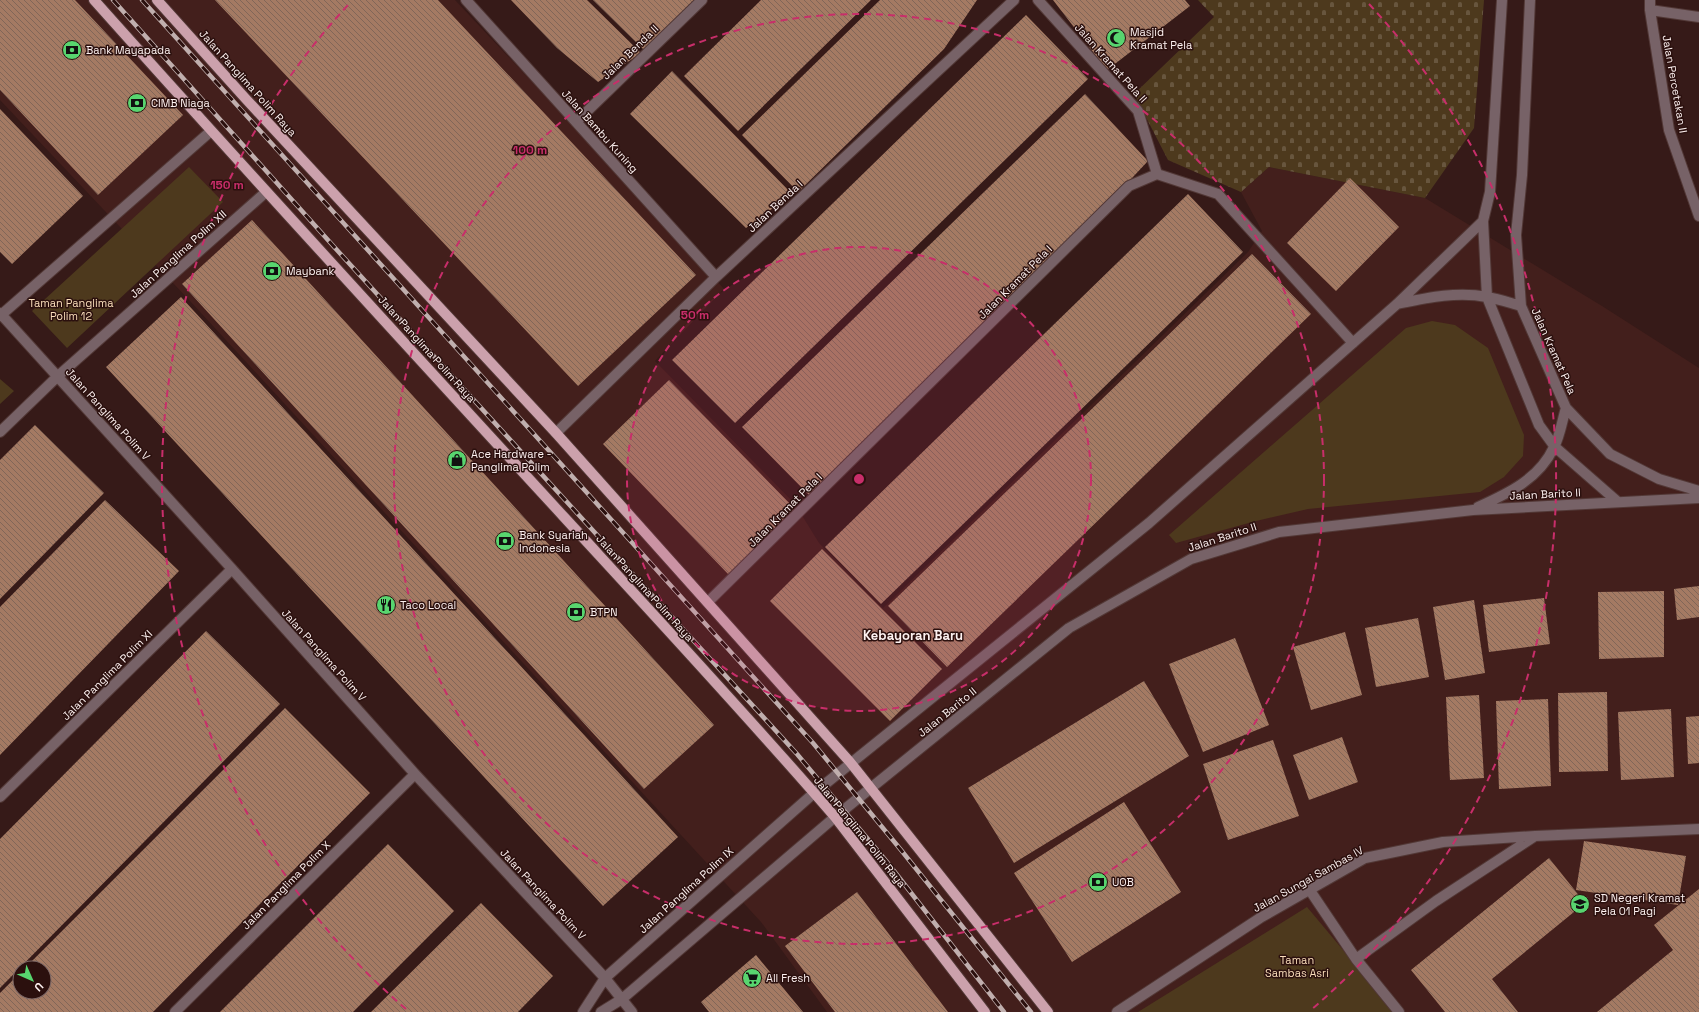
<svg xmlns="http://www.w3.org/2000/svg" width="1699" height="1012" viewBox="0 0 1699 1012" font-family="'Space Grotesk',sans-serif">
	<defs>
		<pattern id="cemetery-stones" width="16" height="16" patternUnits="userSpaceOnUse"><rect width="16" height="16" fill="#4d391d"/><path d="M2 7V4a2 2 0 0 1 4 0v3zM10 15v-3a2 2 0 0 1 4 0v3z" fill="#68563e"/></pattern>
		<pattern id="building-back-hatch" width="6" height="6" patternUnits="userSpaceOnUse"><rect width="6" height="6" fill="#a47a63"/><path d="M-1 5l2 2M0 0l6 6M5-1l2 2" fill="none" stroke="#816658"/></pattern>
	</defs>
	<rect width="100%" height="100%" fill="#361a18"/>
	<path fill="#431f1c" d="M0,0H455L650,207L724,289L655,361L795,504L819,543L883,608L1248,252L1262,231L1241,192L1269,167L1425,198L1602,306L1699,368V1012H827L761,922L190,301L0,100Z"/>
	<path fill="url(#cemetery-stones)" d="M1198,0H1484L1474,128L1425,198L1269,167L1241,192L1168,160L1134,94L1214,17Z"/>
	<path fill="#4d391d" d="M189,167L223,202L67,348L32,311Z
		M1432,321L1455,325L1488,348L1524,435L1523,456L1504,477L1480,492L1308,509L1256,521L1176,543L1169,535L1406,328Z
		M0,379L14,391L0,404Z
		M1307,907L1395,1012H1138Z"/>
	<path fill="url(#building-back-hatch)" d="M0,0H75L183,115L98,195L0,90Z
		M215,0H438L696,275L578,386Z
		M511,0H587L641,53L598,82L557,48Z
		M593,0H699L646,52Z
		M761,0H871L738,131L684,76Z
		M880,0H977L944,49L798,192L742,135Z
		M1053,0H1185L1190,6L1107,70Z
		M1026,15L1088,79L735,423L672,360Z
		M672,71L792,194L746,228L630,114Z
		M1085,94L1148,161L1102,210L809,495L742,427Z
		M0,109L83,196L12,264L0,252Z
		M1350,178L1399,227L1336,291L1287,243Z
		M1188,194L1243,252L881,604L825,547Z
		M252,220L714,725L644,789L182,284Z
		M1252,254L1311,314L947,667L888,606Z
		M181,297L678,837L603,906L106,367Z
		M669,380L796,510L729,575L603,444Z
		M35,425L104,493L0,599V460Z
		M105,500L179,571L0,755V607Z
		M822,549L942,669L890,721L770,601Z
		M1699,586V617L1677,620L1674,589Z
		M1664,591V657L1599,659L1598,592Z
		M1544,598L1550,644L1489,652L1483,605Z
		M1474,600L1485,673L1445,680L1433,607Z
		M1418,618L1429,677L1376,687L1365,628Z
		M206,631L280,704L0,988V839Z
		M1345,632L1362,695L1311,710L1293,647Z
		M1235,638L1269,725L1203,752L1169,664Z
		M1144,681L1189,756L1014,863L968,788Z
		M1607,692L1608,771L1559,772L1558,693Z
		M1479,695L1484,778L1450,780L1446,697Z
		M1548,699L1551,786L1499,789L1496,701Z
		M285,708L370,793L153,1012H0V993L20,973V992H44V968H25Z
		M1671,709L1674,777L1621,780L1618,712Z
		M1699,716V763L1688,764L1686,717Z
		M1342,737L1358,782L1309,800L1293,755Z
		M1273,740L1299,816L1228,840L1203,764Z
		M1124,802L1181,892L1072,962L1014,873Z
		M1584,841L1686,856L1678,905L1576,890Z
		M388,844L454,911L353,1012H220Z
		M1549,858L1585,903L1492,979L1518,1012H1445L1411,970Z
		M1699,889V1012H1597L1673,950L1654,925Z
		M857,892L948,1012H835L785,946Z
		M481,903L553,976L518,1012H371Z
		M756,955L803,1012H709L701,1002Z"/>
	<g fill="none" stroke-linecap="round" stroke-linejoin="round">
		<g stroke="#523836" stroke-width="12">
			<path id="minor" d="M466,0L716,277
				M1038,0L1138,111L1157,174
				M1502,0L1490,192L1483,221L1487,297L1539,425L1555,447L1618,502
				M1530,0L1522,175L1516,235L1521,306L1566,408L1610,454L1659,479L1699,491
				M1650,0V10L1669,130L1699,216
				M1650,10L1699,17
				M576,122L702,0
				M1397,304C1426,298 1457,291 1487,297C1499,299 1510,303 1521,306
				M0,313L232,569L415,774L605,978L632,1012
				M0,316L211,131
				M0,432L58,376L266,192
				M556,433L716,277L1014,0
				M1478,507C1509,493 1539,479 1554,447C1560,436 1562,421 1566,408
				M708,602L1129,186L1157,174L1218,194L1353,343
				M0,797L232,569
				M1309,889L1356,959L1399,1012
				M1356,959L1436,901L1535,836
				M175,1012L415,774
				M583,1012L605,978L814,793L1149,523L1397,304L1483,221
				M601,1012L622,999L835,817L1069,628L1191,559L1279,532L1473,510L1699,498
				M1117,1012L1260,918L1365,858L1443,842L1535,836L1699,829"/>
		</g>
		<g stroke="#523836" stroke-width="12">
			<path id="major" d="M94,0C249,174 406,345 564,517C655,616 747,715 835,817L985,1012
				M157,0L245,98L556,433L850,762L1048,1012"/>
		</g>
		<use href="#minor" stroke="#776267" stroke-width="10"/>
		<use href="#major" stroke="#cca1ac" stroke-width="10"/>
		<g stroke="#c0afae" stroke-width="4.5">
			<path id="rail" d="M113,0L336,249L797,754L887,862L1004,1012
				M142,0L813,743L901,850L1031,1012"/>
		</g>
		<use href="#rail" stroke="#2b100e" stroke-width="3" stroke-dasharray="9" stroke-linecap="butt"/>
	</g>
	<circle cx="859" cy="479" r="232" fill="#c82e6a" fill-opacity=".12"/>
	<g fill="none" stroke="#c82e6a" stroke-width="2" stroke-dasharray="7 5">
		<circle cx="859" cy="479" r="232"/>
		<circle cx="859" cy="479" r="465"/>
		<path d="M406 1009A697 697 0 0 1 349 4M1369 4A697 697 0 0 1 1312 1009"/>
	</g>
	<defs>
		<g id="mosque-disc" transform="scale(1)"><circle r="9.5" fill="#58d56f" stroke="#2b100e"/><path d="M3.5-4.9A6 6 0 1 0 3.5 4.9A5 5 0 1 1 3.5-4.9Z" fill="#111"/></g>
		<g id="bank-disc" transform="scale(1)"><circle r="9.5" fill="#58d56f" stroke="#2b100e"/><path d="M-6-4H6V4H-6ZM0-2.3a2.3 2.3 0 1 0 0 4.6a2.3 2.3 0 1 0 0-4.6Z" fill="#111"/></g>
		<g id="shop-disc" transform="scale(1)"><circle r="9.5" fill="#58d56f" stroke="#2b100e"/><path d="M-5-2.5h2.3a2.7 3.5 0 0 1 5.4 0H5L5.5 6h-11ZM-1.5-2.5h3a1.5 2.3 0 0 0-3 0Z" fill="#111"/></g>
		<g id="restaurant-disc" transform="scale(1)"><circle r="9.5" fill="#58d56f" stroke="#2b100e"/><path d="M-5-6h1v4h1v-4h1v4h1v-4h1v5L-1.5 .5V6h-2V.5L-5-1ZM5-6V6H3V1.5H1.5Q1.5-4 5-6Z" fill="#111"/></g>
		<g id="school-disc" transform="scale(1)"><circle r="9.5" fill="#58d56f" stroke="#2b100e"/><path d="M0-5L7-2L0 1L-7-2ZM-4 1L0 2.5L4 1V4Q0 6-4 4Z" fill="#111"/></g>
		<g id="supermarket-disc" transform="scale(1)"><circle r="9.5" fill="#58d56f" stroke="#2b100e"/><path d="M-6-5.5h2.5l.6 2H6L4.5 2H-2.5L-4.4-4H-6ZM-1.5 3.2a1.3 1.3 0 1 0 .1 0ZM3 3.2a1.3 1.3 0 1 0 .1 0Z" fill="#111"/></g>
	</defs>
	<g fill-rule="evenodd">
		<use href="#mosque-disc" x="1116" y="38"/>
		<use href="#bank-disc" x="72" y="50"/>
		<use href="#bank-disc" x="137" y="103"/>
		<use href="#bank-disc" x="272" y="271"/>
		<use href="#shop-disc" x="457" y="460"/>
		<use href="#bank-disc" x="505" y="541"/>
		<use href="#restaurant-disc" x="386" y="605"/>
		<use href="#bank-disc" x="576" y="612"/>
		<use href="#bank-disc" x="1098" y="882"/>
		<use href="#school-disc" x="1580" y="904"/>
		<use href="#supermarket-disc" x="752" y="978"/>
	</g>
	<g text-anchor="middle" stroke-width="3" stroke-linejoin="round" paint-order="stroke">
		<g font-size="11" fill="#fdf1f0" stroke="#2b100e" text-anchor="start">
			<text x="1130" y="36">Masjid<tspan x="1130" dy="13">Kramat Pela</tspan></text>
			<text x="86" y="54">Bank Mayapada</text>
			<text x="151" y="107">CIMB Niaga</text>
			<text x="286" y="275">Maybank</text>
			<text x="471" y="458">Ace Hardware -<tspan x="471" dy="13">Panglima Polim</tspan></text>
			<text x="519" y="539">Bank Syariah<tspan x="519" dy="13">Indonesia</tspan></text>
			<text x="400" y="609">Taco Local</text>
			<text x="590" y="616">BTPN</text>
			<text x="1112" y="886">UOB</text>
			<text x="1594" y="902">SD Negeri Kramat<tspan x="1594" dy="13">Pela 01 Pagi</tspan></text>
			<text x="766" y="982">All Fresh</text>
		</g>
		<g font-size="11" fill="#fdf1f0" stroke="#2b100e">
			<text transform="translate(630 52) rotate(-44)" y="4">Jalan Benda II</text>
			<text transform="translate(1111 63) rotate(48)" y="4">Jalan Kramat Pela II</text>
			<text transform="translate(248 83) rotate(48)" y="4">Jalan Panglima Polim Raya</text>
			<text transform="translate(1675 84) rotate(80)" y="4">Jalan Percetakan II</text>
			<text transform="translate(600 131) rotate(48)" y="4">Jalan Bambu Kuning</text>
			<text transform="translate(775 206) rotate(-43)" y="4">Jalan Benda I</text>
			<text transform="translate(178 254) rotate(-42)" y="4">Jalan Panglima Polim XII</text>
			<text transform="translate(1015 282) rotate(-45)" y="4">Jalan Kramat Pela I</text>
			<text transform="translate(427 349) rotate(48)" y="4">Jalan Panglima Polim Raya</text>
			<text transform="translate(1554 351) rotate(66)" y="4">Jalan Kramat Pela</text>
			<text transform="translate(108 414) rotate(48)" y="4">Jalan Panglima Polim V</text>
			<text transform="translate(1545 494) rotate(-3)" y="4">Jalan Barito II</text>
			<text transform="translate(785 510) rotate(-45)" y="4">Jalan Kramat Pela I</text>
			<text transform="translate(1222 537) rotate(-18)" y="4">Jalan Barito II</text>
			<text transform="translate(645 588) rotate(48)" y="4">Jalan Panglima Polim Raya</text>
			<text transform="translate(324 655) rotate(48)" y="4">Jalan Panglima Polim V</text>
			<text transform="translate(107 675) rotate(-45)" y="4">Jalan Panglima Polim XI</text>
			<text transform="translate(947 712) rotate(-39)" y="4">Jalan Barito II</text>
			<text transform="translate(860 832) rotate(51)" y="4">Jalan Panglima Polim Raya</text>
			<text transform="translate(1308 879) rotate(-29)" y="4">Jalan Sungai Sambas IV</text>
			<text transform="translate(286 885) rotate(-45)" y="4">Jalan Panglima Polim X</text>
			<text transform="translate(686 890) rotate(-42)" y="4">Jalan Panglima Polim IX</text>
			<text transform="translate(543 894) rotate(47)" y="4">Jalan Panglima Polim V</text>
		</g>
		<g font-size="11" fill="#fadebb" stroke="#2b100e">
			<text x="71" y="307">Taman Panglima<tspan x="71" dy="13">Polim 12</tspan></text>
			<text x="1297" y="964">Taman<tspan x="1297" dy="13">Sambas Asri</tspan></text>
		</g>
		<g font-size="13" font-weight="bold" fill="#fdf1f0" stroke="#2b100e">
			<text x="913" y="640">Kebayoran Baru</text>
		</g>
	</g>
	<circle cx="859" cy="479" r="6" fill="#c82e6a" stroke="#2b100e" stroke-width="2"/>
	<g font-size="12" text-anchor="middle" font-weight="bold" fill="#c82e6a" stroke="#2b100e" stroke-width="3" stroke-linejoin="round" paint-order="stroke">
		<text x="530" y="154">100 m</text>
		<text x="227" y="189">150 m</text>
		<text x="695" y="319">50 m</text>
	</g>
	<g transform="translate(32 980) rotate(135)"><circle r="19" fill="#2b100e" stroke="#7f6a68"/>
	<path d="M0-3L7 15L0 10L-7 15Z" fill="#58d56f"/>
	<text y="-6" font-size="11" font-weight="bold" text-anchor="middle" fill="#fdf1f0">U</text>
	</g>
</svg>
